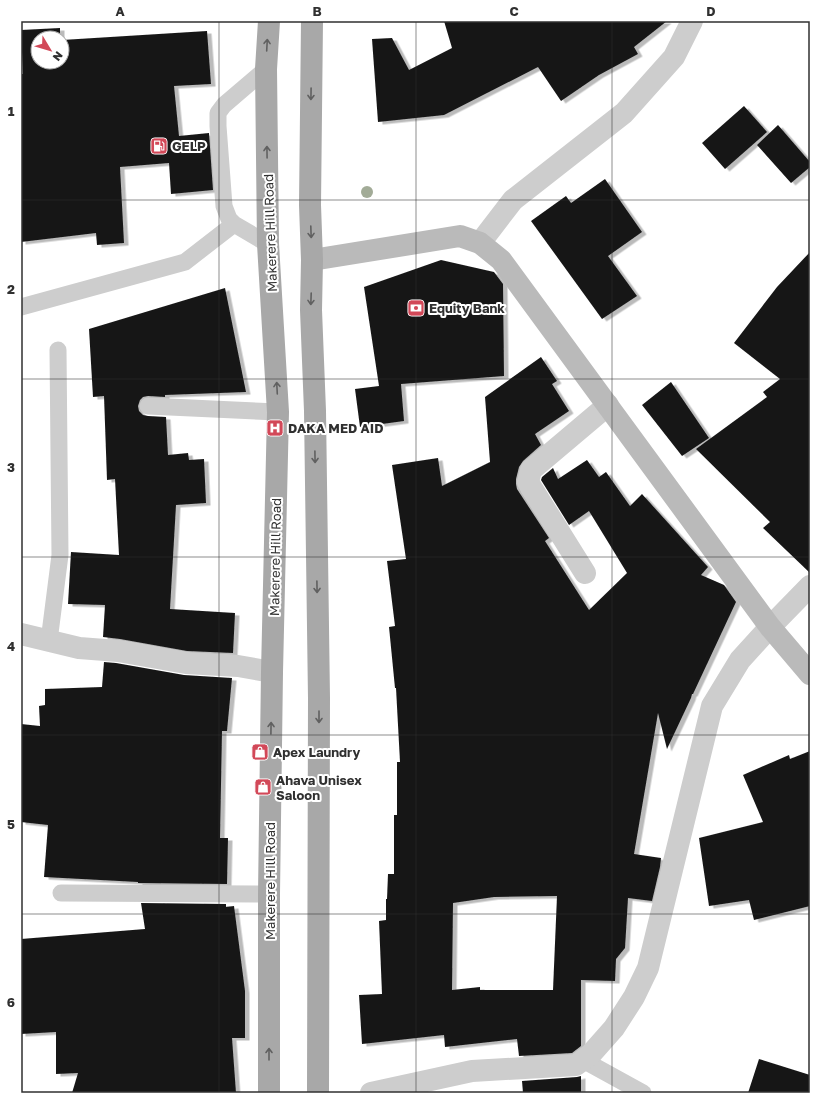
<svg xmlns="http://www.w3.org/2000/svg" width="831" height="1114" viewBox="0 0 831 1114" font-family="'Golos Text',sans-serif">
	<defs>
		<filter id="shadow"><feDropShadow dx="4.5" dy="2.5" stdDeviation="0" flood-color="#0004"/></filter>
	</defs>
	<rect width="100%" height="100%" fill="#fff"/>
	<path fill="#171717" fill-rule="evenodd" filter="url(#shadow)" d="M444,21H667L634,47L638,54L599,75L561,101L538,67L444,115L378,122L372,39L392,38L409,70L452,48Z
		M60,28V38H38V62H62V40L207,31L211,84L174,86L179,136L209,133L213,190L171,194L169,163L120,167L124,243L97,245L96,233L21,242V74H23L21,30Z
		M744,106L767,132L725,169L702,143Z
		M778,125L810,162V167L791,183L757,145Z
		M605,179L642,232L608,256L637,296L602,319L531,221L566,196L571,203Z
		M810,252V573L763,528L770,522L696,449L767,397L763,392L780,379L734,343L777,287Z
		M441,260L494,272L503,284L504,376L401,384L404,421L360,427L355,389L379,386L364,287Z
		M225,288L246,392L165,395V397L148,396L143,397L140,400L138,406L139,411L143,415L148,416L166,417L168,455L188,453L189,460L204,459L206,503L176,505L170,609L235,613L233,653L187,651L120,639L103,637L105,605L68,604L71,552L119,555L115,479L107,480L104,396L93,397L89,329Z
		M541,357L557,381L552,384L569,411L535,434L541,445L523,461L519,467L516,479V484L517,489L549,538L545,541L589,610L627,573L589,511L569,525L541,480L542,477L553,468L558,479L587,460L599,477L606,472L630,506L642,494L708,567L701,575L724,585L736,602L693,694H692L691,698L667,749L658,713L634,854L661,858L660,867L652,901L628,898L625,948L616,959L615,981L581,980V1046L572,1053L519,1056L517,1039L445,1047L444,1035L362,1044L359,995L382,994L379,921L386,920V899H387L388,874H394V815H397V762H400L396,688H395L389,627L395,626L387,561L406,559L392,465L438,458L442,486L490,462L485,397ZM557,896L553,990H480V987L452,990L453,903L494,897Z
		M671,382L709,438L682,456L642,405Z
		M104,662L116,663L184,675L232,678L227,731H222L220,838H228L227,884L138,883V882L44,877L48,825L21,822V724L40,726L39,706L45,705V689L102,687Z
		M810,751V906L754,920L749,900L709,906L699,838L763,822L743,775L789,755L790,759Z
		M141,903L226,904V907L234,906L245,991V1038H232L236,1093H72L78,1073L56,1074V1032L21,1034V939L145,929Z
		M759,1059L810,1075V1093H748Z
		M581,1076V1093H523L522,1081L577,1077Z"/>
	<g fill="none" stroke-linecap="round" stroke-linejoin="round">
		<path stroke="#cdcdcd" stroke-width="17" d="M266,69L224,105L218,113V126L224,206L229,219L234,224L268,244
			M21,307L185,262L234,224
			M148,406L278,412
			M49,641L60,555L58,350
			M61,893L269,894
			M583,1060L643,1093"/>
		<path stroke="#cdcdcd" stroke-width="22" d="M480,243L513,200L624,113L674,57L692,21
			M585,573L528,482L531,470L608,405
			M21,634L79,648L118,651L186,663L238,666L272,672
			M371,1093L472,1071L576,1065L591,1054L614,1028L634,997L648,968L712,706L740,660L770,627L810,586"/>
		<path stroke="#bababa" stroke-width="22" d="M312,260L460,236L480,243L501,260L770,627L810,674"/>
		<path stroke="#a8a8a8" stroke-width="22" d="M269,21L266,69L268,244L278,412L272,672L269,894V1093
			M312,21L310,205L312,260L311,310L315,411L319,698L318,1093"/>
	</g>
	<circle fill="#a2ab97" cx="367" cy="192" r="6"/>
	<defs><path id="oneway-shaft" d="M-6 0H5M1.5-3L5.5 0L1.5 3" fill="none" stroke-width="1.6" stroke-linecap="round" stroke-linejoin="round"/></defs>
	<g stroke="#606060">
		<use href="#oneway-shaft" transform="translate(267 45) rotate(-87)"/>
		<use href="#oneway-shaft" transform="translate(311 94) rotate(91)"/>
		<use href="#oneway-shaft" transform="translate(267 152) rotate(-91)"/>
		<use href="#oneway-shaft" transform="translate(311 232) rotate(88)"/>
		<use href="#oneway-shaft" transform="translate(311 299) rotate(92)"/>
		<use href="#oneway-shaft" transform="translate(277 388) rotate(-93)"/>
		<use href="#oneway-shaft" transform="translate(315 457) rotate(89)"/>
		<use href="#oneway-shaft" transform="translate(317 587) rotate(89)"/>
		<use href="#oneway-shaft" transform="translate(319 717) rotate(90)"/>
		<use href="#oneway-shaft" transform="translate(271 728) rotate(-89)"/>
		<use href="#oneway-shaft" transform="translate(269 1054) rotate(-90)"/>
	</g>
	<path fill="none" stroke="#303030" stroke-width="1" stroke-opacity="0.55" d="M219,21V1093M416,21V1093M612,21V1093M21,200H810M21,379H810M21,557H810M21,735H810M21,914H810"/>
	<defs>
		<g id="fuel-square" transform="scale(0.9)"><rect x="-9" y="-9" width="18" height="18" rx="4" fill="#d24858" stroke="#fff"/><path d="M-5.5-6h7V0h2V4h1.3V-2.5L3-4.5l.8-.8L6-3V5H2.5V1h-1V6h-7ZM-4.2-4.7v3.2H.2V-4.7Z" fill="#fff"/></g>
		<g id="bank-square" transform="scale(0.9)"><rect x="-9" y="-9" width="18" height="18" rx="4" fill="#d24858" stroke="#fff"/><path d="M-6-4H6V4H-6ZM0-2.3a2.3 2.3 0 1 0 0 4.6a2.3 2.3 0 1 0 0-4.6Z" fill="#fff"/></g>
		<g id="hospital-square" transform="scale(0.9)"><rect x="-9" y="-9" width="18" height="18" rx="4" fill="#d24858" stroke="#fff"/><path d="M-5-5h3v3.5h4V-5h3V5h-3V1.5h-4V5h-3Z" fill="#fff"/></g>
		<g id="shop-square" transform="scale(0.9)"><rect x="-9" y="-9" width="18" height="18" rx="4" fill="#d24858" stroke="#fff"/><path d="M-5-2.5h2.3a2.7 3.5 0 0 1 5.4 0H5L5.5 6h-11ZM-1.5-2.5h3a1.5 2.3 0 0 0-3 0Z" fill="#fff"/></g>
	</defs>
	<g fill-rule="evenodd">
		<use href="#fuel-square" x="159" y="146"/>
		<use href="#bank-square" x="416" y="308"/>
		<use href="#hospital-square" x="275" y="428"/>
		<use href="#shop-square" x="260" y="752"/>
		<use href="#shop-square" x="263" y="787"/>
	</g>
	<g text-anchor="middle" stroke-width="4" stroke-linejoin="round" paint-order="stroke">
		<g font-size="13" font-weight="bold" fill="#303030" stroke="#fff" text-anchor="start">
			<text x="172" y="151">GELP</text>
			<text x="429" y="313">Equity Bank</text>
			<text x="288" y="433">DAKA MED AID</text>
			<text x="273" y="757">Apex Laundry</text>
			<text x="276" y="785">Ahava Unisex<tspan x="276" dy="15">Saloon</tspan></text>
		</g>
		<g font-size="13" fill="#303030" stroke="#fff">
			<text transform="translate(270 233) rotate(-92)" y="5">Makerere Hill Road</text>
			<text transform="translate(275 557) rotate(-89)" y="5">Makerere Hill Road</text>
			<text transform="translate(270 881) rotate(-90)" y="5">Makerere Hill Road</text>
		</g>
	</g>
	<rect width="831" height="1114" fill="none" stroke="#ffffff" stroke-width="44"/>
	<g transform="translate(50 50) rotate(128)"><circle r="19" fill="#ffffff" stroke="#acacac"/>
	<path d="M0-3L7 15L0 10L-7 15Z" fill="#d24858"/>
	<text y="-6" font-size="11" font-weight="bold" text-anchor="middle" fill="#303030">N</text>
	</g>
	<rect x="22" y="22" width="787" height="1070" fill="none" stroke="#303030" stroke-width="1.5"/>
	<g font-size="13" text-anchor="middle" font-weight="bold" fill="#303030">
		<text x="120" y="16">A</text>
		<text x="317" y="16">B</text>
		<text x="514" y="16">C</text>
		<text x="711" y="16">D</text>
		<text x="11" y="116">1</text>
		<text x="11" y="294">2</text>
		<text x="11" y="472">3</text>
		<text x="11" y="651">4</text>
		<text x="11" y="829">5</text>
		<text x="11" y="1007">6</text>
	</g>
</svg>
